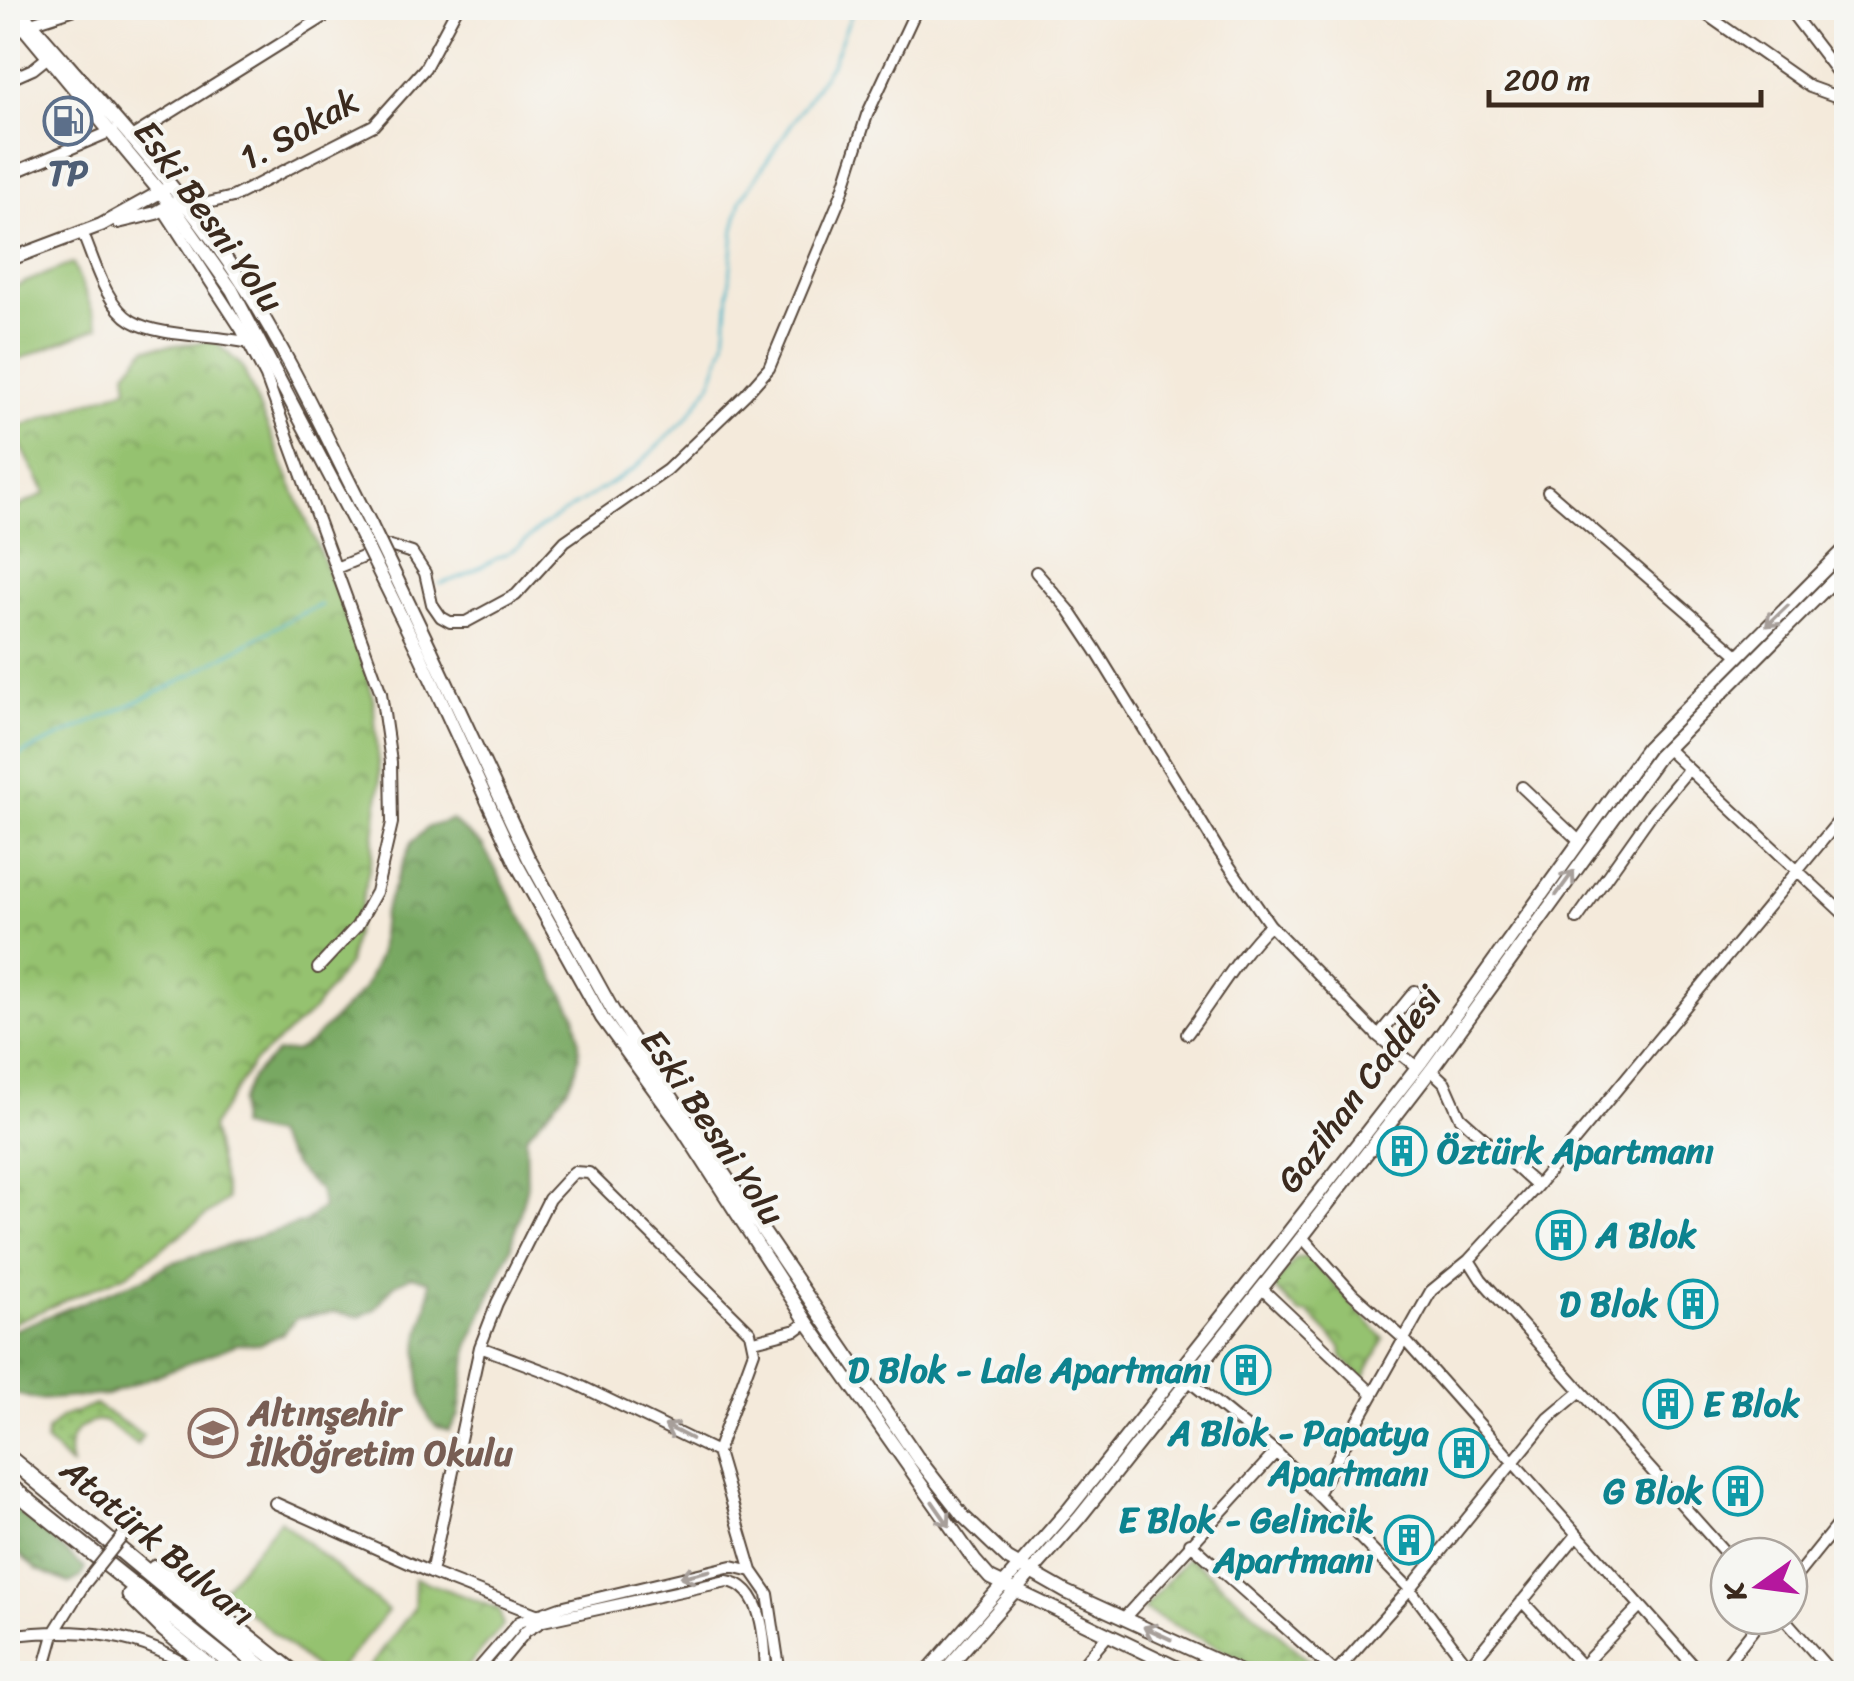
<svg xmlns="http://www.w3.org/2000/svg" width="1854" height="1681" viewBox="0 0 1854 1681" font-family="Sriracha,sans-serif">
	<defs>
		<pattern id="grass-dots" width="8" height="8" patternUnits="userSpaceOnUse" patternTransform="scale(2.5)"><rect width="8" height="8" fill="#95c270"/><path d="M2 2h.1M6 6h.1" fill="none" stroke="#7b9e5b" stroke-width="1.8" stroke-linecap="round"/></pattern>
		<pattern id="forest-crowns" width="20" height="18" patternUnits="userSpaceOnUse" patternTransform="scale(2.5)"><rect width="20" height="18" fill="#78a862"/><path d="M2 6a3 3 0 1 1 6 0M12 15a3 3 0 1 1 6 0" fill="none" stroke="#648950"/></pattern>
		<pattern id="park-crowns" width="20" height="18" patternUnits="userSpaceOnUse" patternTransform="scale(2.5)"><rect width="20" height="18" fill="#95c270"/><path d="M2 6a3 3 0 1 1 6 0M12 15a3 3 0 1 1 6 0" fill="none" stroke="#7b9e5b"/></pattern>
	</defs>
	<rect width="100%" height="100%" fill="#f6f6f2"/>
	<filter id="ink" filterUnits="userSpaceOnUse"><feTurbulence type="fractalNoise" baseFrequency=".01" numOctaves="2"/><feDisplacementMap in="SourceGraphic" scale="20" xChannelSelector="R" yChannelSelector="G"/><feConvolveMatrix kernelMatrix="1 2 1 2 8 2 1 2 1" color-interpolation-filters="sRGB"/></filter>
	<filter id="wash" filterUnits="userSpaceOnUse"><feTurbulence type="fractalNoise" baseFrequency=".0048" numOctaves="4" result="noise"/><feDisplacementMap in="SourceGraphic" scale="40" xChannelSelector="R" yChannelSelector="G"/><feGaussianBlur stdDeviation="2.25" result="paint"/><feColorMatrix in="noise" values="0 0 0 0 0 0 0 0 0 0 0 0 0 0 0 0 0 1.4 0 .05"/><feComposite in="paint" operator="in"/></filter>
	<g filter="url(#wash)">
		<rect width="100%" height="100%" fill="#f4eadb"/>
		<path fill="url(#grass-dots)" stroke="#687647" stroke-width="2.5" d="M96,1405L143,1435L137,1445L104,1421C77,1421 63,1441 72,1467L46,1441L47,1431L61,1417Z"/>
		<path fill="url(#forest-crowns)" stroke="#5a6940" stroke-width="2.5" d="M451,820L483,846L575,1015C590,1078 564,1092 526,1136L527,1185L511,1248L469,1344L459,1415L449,1431C444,1429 439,1429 435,1425C419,1413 416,1353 420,1334C424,1314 431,1301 429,1281L412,1276L394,1285L375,1309L360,1317L336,1312L297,1318L282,1334L260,1344H237L107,1395L38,1400L8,1392V1332L149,1276L168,1264L305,1222L323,1207L319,1190L296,1169L273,1135L239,1127L240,1102L251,1078L276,1053L296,1051L311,1042L363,990L379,955L383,914L411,843L428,827Z
			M8,1503L85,1568L81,1577L69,1583L36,1569L8,1544Z"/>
		<path fill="url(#park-crowns)" stroke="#687647" stroke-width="2.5" d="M214,341L242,366L349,622L373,696L380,783L372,856L348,964L312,1012L253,1063L211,1127L227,1200L127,1274L8,1325V512L46,493L12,429L128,388L126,372L146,348Z
			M1309,1257L1384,1339L1363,1379L1342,1357L1341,1347L1308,1313L1300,1314L1273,1287L1296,1258Z
			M1189,1556L1324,1673H1268L1143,1609Z
			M415,1578L499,1609L503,1626L462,1673H365L414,1608Z"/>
		<path fill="#95c270" stroke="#687647" stroke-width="2.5" d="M73,263L99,327L8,364V289Z
			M280,1520L388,1611L336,1673H321L222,1590Z"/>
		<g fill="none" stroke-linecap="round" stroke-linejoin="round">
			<path stroke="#48b3c6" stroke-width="2.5" d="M440,584L464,576L520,546L541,527L635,468L687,418L711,384L725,342L734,229L741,200L832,63L854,8
				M8,760L171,686L296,616L321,605"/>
		</g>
	</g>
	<g filter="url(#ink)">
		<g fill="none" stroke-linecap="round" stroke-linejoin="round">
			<g stroke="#57473a" stroke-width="14">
				<path id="minor" d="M1697,8L1810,87L1846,100
					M1788,8L1846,84
					M31,23L78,8
					M8,80L33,69L48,57
					M130,138L338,8
					M8,175L112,131
					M187,208L233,197L374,125L425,68L457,8
					M163,209L241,329L266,377L381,693L391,762L392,823L376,892L357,926L318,968
					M82,232C94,259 105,305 132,321C161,338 214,334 249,343
					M1548,491L1738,655
					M336,568L390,546L412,553L425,573L432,604L441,617L450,622H466L516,595L565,541L667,470L746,394L769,368L841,196L867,115L917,8
					M1036,572L1069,610L1095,649L1219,851L1270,925L1378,1036L1417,1067
					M1666,748L1846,916
					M1522,787L1578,840
					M1577,919L1652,813L1688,770
					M1187,1034C1213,1000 1240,953 1270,925
					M1378,1036L1415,991
					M1431,1070L1445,1083L1460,1117L1537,1186
					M1302,1237L1353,1294L1403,1338L1701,1674
					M1469,1260L1481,1279L1729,1557
					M1261,1288L1373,1394
					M754,1341L796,1330L807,1322
					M480,1347L566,1379L717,1452L752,1571
					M1188,1380L1276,1452L1410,1589L1474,1674
					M1317,1494L1431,1291L1469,1260L1537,1186L1846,812
					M275,1503L431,1573L541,1616
					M1190,1543L1335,1672
					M431,1573L480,1347L497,1303L549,1199L574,1172L589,1173L750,1332L754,1351L717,1452
					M1789,1585L1846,1514
					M1522,1601L1589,1674
					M1782,1616L1833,1674
					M1124,1618L1276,1452
					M8,1636C71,1627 145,1631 197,1674
					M1469,1666L1576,1536
					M1582,1666L1640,1606
					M43,1674L55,1631L83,1586
					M474,1674L519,1622L560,1607L732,1566L752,1571L768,1594L780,1674
					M491,1674L526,1631L543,1621L727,1581C764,1586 765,1643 766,1674
					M1075,1674L1108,1635
					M1334,1674L1410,1589L1549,1418L1581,1391
					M1718,1674L1764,1616"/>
			</g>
			<g stroke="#57473a" stroke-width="16">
				<path id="major" d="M18,8C94,96 177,183 241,281C291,357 329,444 371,525
					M8,9L176,211L232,290L359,531
					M118,222L156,213L174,203
					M8,260L101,225L164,190
					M431,650L528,857L613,1011L917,1457L963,1516L1008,1559L1066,1592L1245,1674
					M420,655L516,863L602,1018L680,1125L807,1322L975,1561L990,1578L1190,1674
					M925,1674L1069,1509L1281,1242L1422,1061L1647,748L1846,548
					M942,1674L1079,1518L1292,1250L1431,1070L1658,757L1846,568"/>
			</g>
			<g stroke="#57473a" stroke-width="19">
				<path id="highway" d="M8,1457L270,1674
					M8,1485L244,1674
					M155,1568L188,1589L295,1674
					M130,1595L165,1630L219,1674"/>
			</g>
			<use href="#minor" stroke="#fff" stroke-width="10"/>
			<use href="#major" stroke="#fff" stroke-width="12"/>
			<use href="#highway" stroke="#fff" stroke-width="15"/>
			<g stroke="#57473a" stroke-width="14" stroke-linecap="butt">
				<path id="minor-bridge" d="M83,1586L136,1519"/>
			</g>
			<g stroke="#57473a" stroke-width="16" stroke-linecap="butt">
				<path id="major-bridge" d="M371,525L431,650
					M359,531L420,655"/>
			</g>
			<use href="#minor-bridge" stroke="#fff" stroke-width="10"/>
			<use href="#major-bridge" stroke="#fff" stroke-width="12"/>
		</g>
		<defs><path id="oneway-shaft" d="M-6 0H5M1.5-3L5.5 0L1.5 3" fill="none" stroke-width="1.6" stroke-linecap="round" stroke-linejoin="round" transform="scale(2.5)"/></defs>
		<g stroke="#a79f9a">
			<use href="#oneway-shaft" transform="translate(1777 616) rotate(136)"/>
			<use href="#oneway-shaft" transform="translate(1565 883) rotate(-54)"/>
			<use href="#oneway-shaft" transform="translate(678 1432) rotate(-153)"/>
			<use href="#oneway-shaft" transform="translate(941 1514) rotate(55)"/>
			<use href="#oneway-shaft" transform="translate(695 1574) rotate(167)"/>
			<use href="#oneway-shaft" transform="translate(1157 1633) rotate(-155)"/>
		</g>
	</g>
	<defs>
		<g id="fuel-ring" transform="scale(2.5)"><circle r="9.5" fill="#f6f6f2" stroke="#5c6f8a" stroke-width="1.5"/><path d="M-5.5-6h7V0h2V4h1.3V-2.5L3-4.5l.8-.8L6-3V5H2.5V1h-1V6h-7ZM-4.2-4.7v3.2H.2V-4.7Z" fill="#5c6f8a"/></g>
		<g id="building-ring" transform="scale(2.5)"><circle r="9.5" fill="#f6f6f2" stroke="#0f9aa8" stroke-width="1.5"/><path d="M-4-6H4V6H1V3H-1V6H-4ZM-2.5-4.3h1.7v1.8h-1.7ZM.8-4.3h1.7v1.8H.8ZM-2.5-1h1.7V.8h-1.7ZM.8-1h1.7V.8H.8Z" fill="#0f9aa8"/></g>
		<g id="school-ring" transform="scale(2.5)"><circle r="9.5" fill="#f6f6f2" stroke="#8d6e63" stroke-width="1.5"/><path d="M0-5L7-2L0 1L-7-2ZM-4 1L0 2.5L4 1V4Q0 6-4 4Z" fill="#8d6e63"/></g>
	</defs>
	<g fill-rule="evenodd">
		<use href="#fuel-ring" x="68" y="121"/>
		<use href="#building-ring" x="1402" y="1151"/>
		<use href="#building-ring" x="1561" y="1235"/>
		<use href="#building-ring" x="1693" y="1304"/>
		<use href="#building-ring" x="1246" y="1370"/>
		<use href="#building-ring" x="1668" y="1404"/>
		<use href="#school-ring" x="213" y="1433"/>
		<use href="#building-ring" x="1464" y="1453"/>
		<use href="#building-ring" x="1738" y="1491"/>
		<use href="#building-ring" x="1409" y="1540"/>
	</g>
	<g text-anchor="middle" stroke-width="8" stroke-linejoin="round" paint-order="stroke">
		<g font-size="35" fill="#3b2a1e" stroke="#f6f6f2">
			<text transform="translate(299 129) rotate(-29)" y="12">1. Sokak</text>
			<text transform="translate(209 216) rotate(54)" y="12">Eski Besni Yolu</text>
			<text transform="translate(1359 1089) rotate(-53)" y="12">Gazihan Caddesi</text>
			<text transform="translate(713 1127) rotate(56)" y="12">Eski Besni Yolu</text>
			<text transform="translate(158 1542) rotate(40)" y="12">Atatürk Bulvarı</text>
		</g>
		<g font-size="35" font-weight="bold" fill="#4e5e75" stroke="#f6f6f2">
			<text x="68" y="185">TP</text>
		</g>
		<g font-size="35" font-weight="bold" fill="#0d838f" stroke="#f6f6f2" text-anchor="end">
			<text x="1437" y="1163" text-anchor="start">Öztürk Apartmanı</text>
			<text x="1596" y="1247" text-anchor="start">A Blok</text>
			<text x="1658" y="1316">D Blok</text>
			<text x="1211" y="1382">D Blok - Lale Apartmanı</text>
			<text x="1703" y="1416" text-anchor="start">E Blok</text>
			<text x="1429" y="1445">A Blok - Papatya<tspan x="1429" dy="40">Apartmanı</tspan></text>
			<text x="1703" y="1503">G Blok</text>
			<text x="1374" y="1532">E Blok - Gelincik<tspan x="1374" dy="40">Apartmanı</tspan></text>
		</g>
		<g font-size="35" font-weight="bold" fill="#785e54" stroke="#f6f6f2" text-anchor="start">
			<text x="248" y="1425">Altınşehir<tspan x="248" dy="40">İlkÖğretim Okulu</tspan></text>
		</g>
	</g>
	<rect width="1854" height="1681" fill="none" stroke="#f6f6f2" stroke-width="40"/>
	<g transform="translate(1759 1586) rotate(256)"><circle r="48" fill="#f6f6f2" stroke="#aba49d" stroke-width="2.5"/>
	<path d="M0-8L18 38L0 25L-18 38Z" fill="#b5179e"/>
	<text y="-15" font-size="28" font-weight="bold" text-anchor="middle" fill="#3b2a1e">K</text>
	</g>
	<path d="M1489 90v15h272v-15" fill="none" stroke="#3b2a1e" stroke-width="5"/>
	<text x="1504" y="90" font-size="30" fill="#3b2a1e" stroke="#f6f6f2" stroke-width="8" paint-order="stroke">200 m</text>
</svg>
